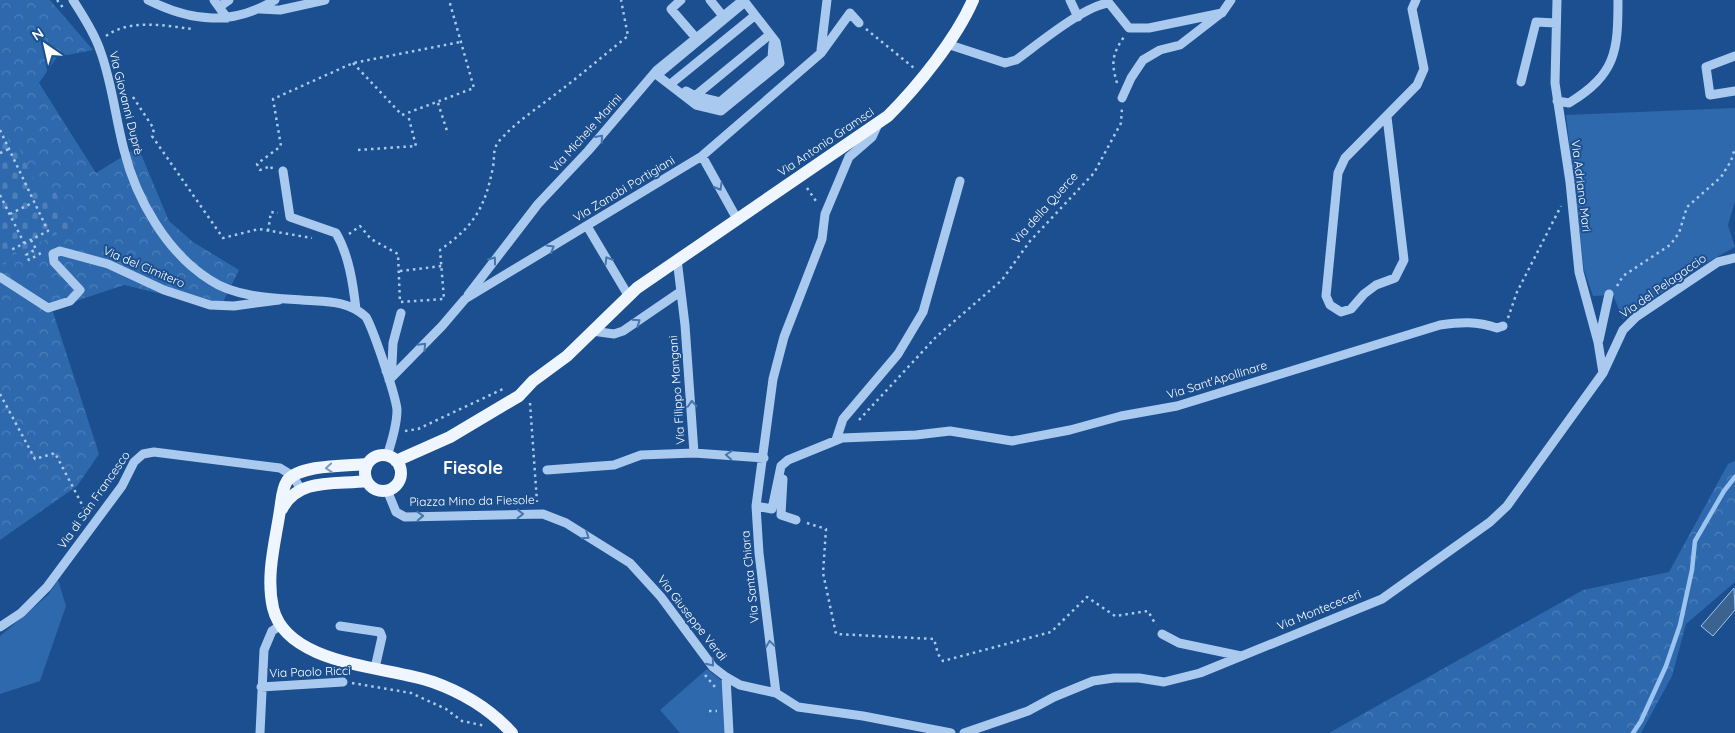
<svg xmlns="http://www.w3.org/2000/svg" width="1735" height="733" viewBox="0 0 1735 733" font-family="Quicksand,sans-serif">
	<defs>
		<pattern id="forest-crowns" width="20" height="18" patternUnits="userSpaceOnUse" patternTransform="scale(1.25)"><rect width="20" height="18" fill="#2e69ad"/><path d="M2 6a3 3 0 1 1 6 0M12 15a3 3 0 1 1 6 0" fill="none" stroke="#4d80b9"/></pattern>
		<pattern id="cemetery-stones" width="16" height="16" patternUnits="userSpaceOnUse" patternTransform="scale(1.25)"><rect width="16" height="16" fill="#2e69ad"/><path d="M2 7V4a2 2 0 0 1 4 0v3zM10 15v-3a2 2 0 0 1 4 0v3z" fill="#4d80b9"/></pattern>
	</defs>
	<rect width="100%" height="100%" fill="#1b4f8f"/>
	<path fill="#2e69ad" d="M1735,108V201L1728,225L1735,247L1704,264L1623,319L1613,295L1593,296L1584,270L1566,115Z
		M58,580L66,606L40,681L0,694V636L48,595Z
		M707,669L723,682L727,733H680L660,710Z"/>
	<path fill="url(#forest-crowns)" d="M0,0H50L93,50L57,57L39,83L96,173L138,147L169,221L193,242L239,270L220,308L124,285L52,309L99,454L77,486L0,540Z
		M1735,461V582L1686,624L1672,676L1641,733H1329L1583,590L1669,572L1728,464Z"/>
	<path fill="url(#cemetery-stones)" d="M0,122L11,146L17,144L41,195L54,189L72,227L11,256L13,260L0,266Z"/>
	<path fill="#3c6290" stroke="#9cc4f0" d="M1734,588L1735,610L1713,636L1701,626Z"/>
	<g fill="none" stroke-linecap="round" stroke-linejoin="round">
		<path stroke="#9cc4f0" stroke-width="4.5" d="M1633,733L1641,721L1666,666L1680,625L1692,570L1695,541L1724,491L1735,477"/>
		<path stroke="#a9c9ee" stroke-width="2.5" stroke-dasharray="2.5 4" stroke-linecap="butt" d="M57,0L64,9
			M866,29L914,68
			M106,36C131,18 165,26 193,29
			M353,63L402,115L474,88L449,0
			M1117,83C1111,63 1112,54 1124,37
			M133,97L154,129L152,136L223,238L259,229L312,238
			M438,103L448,134
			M0,130L48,231L11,250
			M358,150L416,146L408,115
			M0,153L9,149
			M272,169L271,166L260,170L257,164L281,146L273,99L353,63L460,42
			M807,188L818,204
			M0,195L24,243
			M10,214L34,202
			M268,231L271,212L278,213
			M349,234L360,226L371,239L398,254L400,302L444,299L440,250C474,226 485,208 493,167C495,155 492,148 501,139C517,121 538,108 557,93C581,75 604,55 628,36L621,0
			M31,240L36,249L26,255L29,260L41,253
			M400,271L442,266
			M1617,286L1623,276L1670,245L1679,233L1687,207L1721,177L1731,161L1735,148
			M1508,318L1517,292L1561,206
			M0,394L35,459L55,453L87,514
			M530,403L537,502
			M859,420L936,337L1002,280L1030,241L1094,173L1121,123L1122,108
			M405,431L418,429L505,388
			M807,523L826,529L823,573L836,634L934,639L938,654L943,661L1051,632L1087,597L1115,616L1148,611L1156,625
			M705,675L715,687
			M352,683L411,693L446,709L462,721L486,726
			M709,711H717"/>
		<path stroke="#a9c9ee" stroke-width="9" d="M73,0C83,16 94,32 100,50C112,82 115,116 124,150C136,199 167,253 210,280C235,297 272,298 302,300C326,302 347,300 366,317C373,329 396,396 397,410C397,425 392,441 387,456
			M148,0C192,22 232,26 275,0
			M214,0L227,18
			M681,0L671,9L696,38
			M710,0L723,16
			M1070,0L1078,17
			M1557,0L1555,83L1570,182L1579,272L1598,342L1603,373
			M745,2L776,42L780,63L721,111L696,105L657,75Z
			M219,7L229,0
			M260,9L280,10L325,0
			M947,44L1005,63L1016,60C1037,45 1085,5 1109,3L1129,28H1149L1222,13L1231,0
			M821,50L827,0
			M1735,56L1706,67L1710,95L1735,91
			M673,82L753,17
			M1521,82L1536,22L1556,23
			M686,91L695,96L720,102L772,58L773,44
			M695,96L768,36
			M1122,98L1131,78L1143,60L1160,50L1180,45L1220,14
			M1557,101L1569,103C1616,74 1618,52 1618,0
			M1387,117L1404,260L1395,278L1376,285L1364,294L1351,309L1341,312L1330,305L1326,296L1338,173L1345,158L1417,85L1424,69L1412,9L1416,0
			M702,156L737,219
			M283,171L290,217L336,233C349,255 353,284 356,309
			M587,226L628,295
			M677,259L685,325L694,453
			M0,277L48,308L70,301L80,290L54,262L53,254L60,251L108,264L164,290L210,305L234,306L279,300
			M468,295L538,204L588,151L657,70L743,0
			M592,331L614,334L623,331L680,292
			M1599,340L1609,294
			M386,371L392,365L393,343L401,313
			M389,380L442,326L465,299L702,156L821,53L850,13L859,23
			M836,440L843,419L898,354L923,312L960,181
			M547,470L614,465L641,455L694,453L764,458
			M783,479L781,515L796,520
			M387,490L396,512L405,517L543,514L566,523L630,563L661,597L713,667L726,677L740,685L776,693L798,707L863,716L951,733
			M756,506L772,509L781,466L788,460L842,438L916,435L950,431L1012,441L1070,430L1121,416L1177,406L1440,325C1460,322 1477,321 1497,328L1503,326
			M340,626L380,632L382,637L375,668
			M0,627L21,613L47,587L122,486L134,462L143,454L154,452L280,468L293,476L300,488
			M1162,634L1179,643L1241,656
			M726,677L729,733
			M261,687L343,682
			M776,693L759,553L756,506L773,379L784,337L822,239L825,214L849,157L872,137L878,124
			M260,733L264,650L272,631L281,625
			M964,733L1028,711L1054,697L1093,681L1114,678H1139L1164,682L1200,673L1382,599L1490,522L1507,506L1603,373L1623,330L1636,317L1718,262L1735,258"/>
		<path stroke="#f0f6ff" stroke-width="12" d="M365 473a18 18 0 1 1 36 0a18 18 0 1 1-36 0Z
			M396,461L450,437L519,396L533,381L567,356L637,288L888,116C918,86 956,39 973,0
			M367,464C347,466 300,464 287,481C283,487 282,495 281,503C277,536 265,573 273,608C287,666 388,666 433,682C464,693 490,709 512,733
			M282,509C298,477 337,485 367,481"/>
	</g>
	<defs><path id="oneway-chevron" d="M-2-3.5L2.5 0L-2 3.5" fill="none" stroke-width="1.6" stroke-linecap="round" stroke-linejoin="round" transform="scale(1.25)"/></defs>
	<g stroke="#4674ac">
		<use href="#oneway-chevron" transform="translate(600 138) rotate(-49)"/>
		<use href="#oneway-chevron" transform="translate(719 187) rotate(60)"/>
		<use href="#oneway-chevron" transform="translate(551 248) rotate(-31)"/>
		<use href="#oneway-chevron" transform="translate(493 260) rotate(-54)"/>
		<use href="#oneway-chevron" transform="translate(608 260) rotate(-121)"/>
		<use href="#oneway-chevron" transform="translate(637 322) rotate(-34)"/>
		<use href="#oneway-chevron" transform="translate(423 346) rotate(-46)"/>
		<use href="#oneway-chevron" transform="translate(692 404) rotate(-93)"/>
		<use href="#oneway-chevron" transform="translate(729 455) rotate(-176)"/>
		<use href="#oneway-chevron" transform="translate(520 514)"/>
		<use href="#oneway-chevron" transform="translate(420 516) rotate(-2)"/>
		<use href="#oneway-chevron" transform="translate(586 536) rotate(34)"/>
		<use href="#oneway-chevron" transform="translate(770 644) rotate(-98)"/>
		<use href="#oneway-chevron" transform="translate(711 663) rotate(52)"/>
	</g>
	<use stroke="#7b9ac1" href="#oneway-chevron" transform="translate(329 468) rotate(175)"/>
	<g text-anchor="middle" stroke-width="4" stroke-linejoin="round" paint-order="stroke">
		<g font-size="12" fill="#fff" stroke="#1b4f8f">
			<text transform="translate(126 103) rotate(76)" y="4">Via Giovanni Duprè</text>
			<text transform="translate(586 133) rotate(-48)" y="4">Via Michele Marini</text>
			<text transform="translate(826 142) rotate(-34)" y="4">Via Antonio Gramsci</text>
			<text transform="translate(1581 186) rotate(83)" y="4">Via Adriano Mari</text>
			<text transform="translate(624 189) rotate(-31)" y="4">Via Zanobi Portigiani</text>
			<text transform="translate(1045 208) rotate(-48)" y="4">Via della Querce</text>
			<text transform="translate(144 267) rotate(23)" y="4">Via del Cimitero</text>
			<text transform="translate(1663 286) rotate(-35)" y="4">Via del Pelagaccio</text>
			<text transform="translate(1217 380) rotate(-17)" y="4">Via Sant'Apollinare</text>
			<text transform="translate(677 390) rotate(-94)" y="4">Via Filippo Mangani</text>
			<text transform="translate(94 500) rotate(-55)" y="4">Via di San Francesco</text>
			<text transform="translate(472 501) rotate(-1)" y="4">Piazza Mino da Fiesole</text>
			<text transform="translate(750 577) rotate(-96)" y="4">Via Santa Chiara</text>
			<text transform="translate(1319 610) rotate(-22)" y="4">Via Montececeri</text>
			<text transform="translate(692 618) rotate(52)" y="4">Via Giuseppe Verdi</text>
			<text transform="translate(310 672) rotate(-2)" y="4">Via Paolo Ricci</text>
		</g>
		<g font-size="18" font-weight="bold" fill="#fff" stroke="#1b4f8f">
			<text x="473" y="474">Fiesole</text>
		</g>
	</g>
	<g transform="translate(45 45) rotate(326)" stroke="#1b4f8f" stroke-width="4" paint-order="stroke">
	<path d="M0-4L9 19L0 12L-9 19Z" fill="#ffffff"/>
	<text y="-8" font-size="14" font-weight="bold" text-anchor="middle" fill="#ffffff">N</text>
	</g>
</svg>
